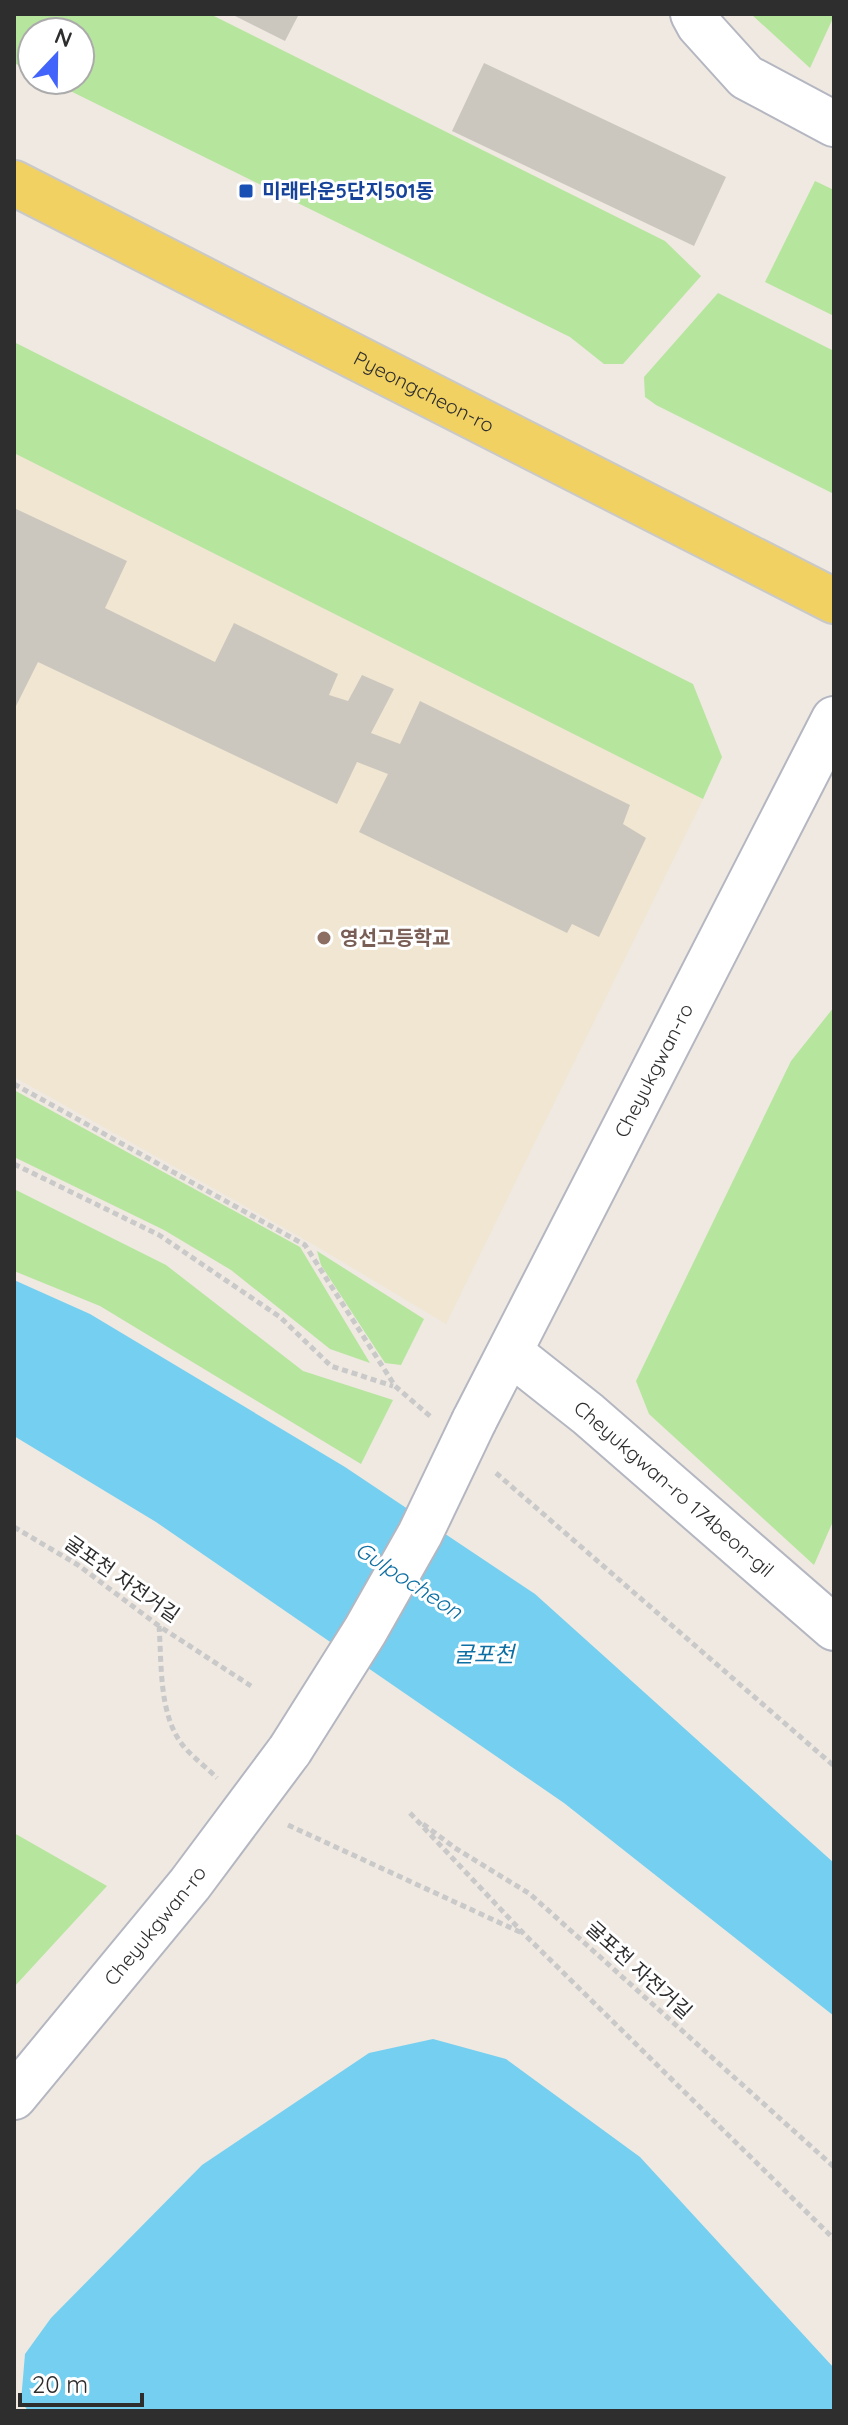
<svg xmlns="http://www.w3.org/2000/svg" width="848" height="2425" viewBox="0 0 848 2425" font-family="Quicksand,'Noto Sans KR',sans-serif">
	<rect width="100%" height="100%" fill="#efe9e1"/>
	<path fill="#f0e6d1" d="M14,453L703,799L446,1324L311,1243L14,1077Z"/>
	<path fill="#b6e59e" d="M14,14H210L665,241L701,276L623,364H604L570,337L48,80H80V32H32V72L14,63Z
		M751,14H834V16L810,68Z
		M815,181L834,190V316L765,282Z
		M718,293L834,351V494L656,405L645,397L644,377Z
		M14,342L693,684L722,757L703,799L14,453Z
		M834,1007V1519L814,1565L649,1414L636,1381L791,1061Z
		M14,1090L300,1247L370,1363L330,1349L231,1270L164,1230L14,1157Z
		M14,1189L166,1265L303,1371L393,1400L361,1464L100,1306L14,1271Z
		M317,1251L424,1319L401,1365L385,1363L321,1265Z
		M14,1833L107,1886L14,1987Z"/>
	<path fill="#75cff0" d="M14,1280L90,1314L345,1467L535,1594L834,1863V2016L564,1803L156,1522L14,1436Z
		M433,2039L506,2059L640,2157L834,2368V2411H28L21,2401L25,2354L51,2318L202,2165L369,2053Z"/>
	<path fill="#cbc7bf" d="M231,14H299L285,41Z
		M484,63L726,177L694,246L452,131Z
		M14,508L127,561L105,608L215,662L234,623L338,674L329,695L348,701L362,675L394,689L371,733L400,744L420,701L630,805L623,824L646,838L599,937L572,924L567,933L359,832L388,774L357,762L337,804L38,662L14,710Z"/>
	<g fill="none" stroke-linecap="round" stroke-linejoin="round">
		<g stroke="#b4b7c1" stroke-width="48">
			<g id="minor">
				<path d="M693,14L699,25L746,77L834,124"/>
				<path id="s1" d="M511,1353L588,1414L834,1628"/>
				<path id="s2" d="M474,1421L834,719"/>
				<path id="s3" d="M14,2097L190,1884L290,1750"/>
			</g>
		</g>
		<g stroke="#c9c9c9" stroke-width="48">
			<g id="major">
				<path id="s4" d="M14,183L834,601"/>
			</g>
		</g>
		<path stroke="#c9c9c9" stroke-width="5" stroke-dasharray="6 4" stroke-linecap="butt" d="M14,1084L305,1245L395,1386L431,1417
			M14,1164L159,1235L280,1317L331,1366L393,1386
			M496,1473L834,1766
			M14,1527L78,1565L159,1626L251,1686
			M159,1626C162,1664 158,1717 185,1748C194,1758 207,1768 217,1778
			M410,1813L525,1935L834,2239
			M423,1824L455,1848L530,1894L834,2167
			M288,1825L522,1933"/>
		<use href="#minor" stroke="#fff" stroke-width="44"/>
		<use href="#major" stroke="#f2d163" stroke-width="44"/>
		<g stroke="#b4b7c1" stroke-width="48" stroke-linecap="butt">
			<path id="minor-bridge" d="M290,1750L365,1631L420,1534L474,1421"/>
		</g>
		<use href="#minor-bridge" stroke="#fff" stroke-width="44"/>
	</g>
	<rect fill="#1a4fb4" stroke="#fff" stroke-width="3" x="238" y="183" width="16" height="16" rx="4"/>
	<circle fill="#8d6e63" stroke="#fff" stroke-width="3" cx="324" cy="938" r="8"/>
	<g text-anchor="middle" stroke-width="6" stroke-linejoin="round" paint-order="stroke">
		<g font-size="20" font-weight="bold" fill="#164399" stroke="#fff" text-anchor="start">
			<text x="262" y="198">미래타운5단지501동</text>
		</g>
		<g font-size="20" fill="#2e2e2e" stroke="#fff">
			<text dy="7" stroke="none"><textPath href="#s4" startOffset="460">Pyeongcheon-ro</textPath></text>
			<text dy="7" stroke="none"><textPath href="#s2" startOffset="394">Cheyukgwan-ro</textPath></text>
			<text dy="7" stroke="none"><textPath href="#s1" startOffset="212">Cheyukgwan-ro 174beon-gil</textPath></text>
			<text transform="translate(122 1579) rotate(35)" y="7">굴포천 자전거길</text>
			<text dy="7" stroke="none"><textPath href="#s3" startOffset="222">Cheyukgwan-ro</textPath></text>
			<text transform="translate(639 1970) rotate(42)" y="7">굴포천 자전거길</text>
		</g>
		<g font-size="20" font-weight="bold" fill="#785e54" stroke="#fff" text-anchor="start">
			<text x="340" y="945">영선고등학교</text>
		</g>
		<g font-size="22" font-style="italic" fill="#0d6fa3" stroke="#fff">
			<text transform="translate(409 1580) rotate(33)" y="8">Gulpocheon</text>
			<text x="484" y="1662">굴포천</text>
		</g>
	</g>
	<rect width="848" height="2425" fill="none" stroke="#2e2e2e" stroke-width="32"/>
	<g transform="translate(56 56) rotate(22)"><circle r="38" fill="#ffffff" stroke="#ababab" stroke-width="2"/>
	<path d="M0-6L14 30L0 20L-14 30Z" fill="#4264fb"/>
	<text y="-12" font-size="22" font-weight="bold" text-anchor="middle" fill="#2e2e2e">N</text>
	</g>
	<path d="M20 2393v12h122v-12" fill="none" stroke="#2e2e2e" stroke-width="4"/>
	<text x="32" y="2393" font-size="24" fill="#2e2e2e" stroke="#ffffff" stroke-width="6" paint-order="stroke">20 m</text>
</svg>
